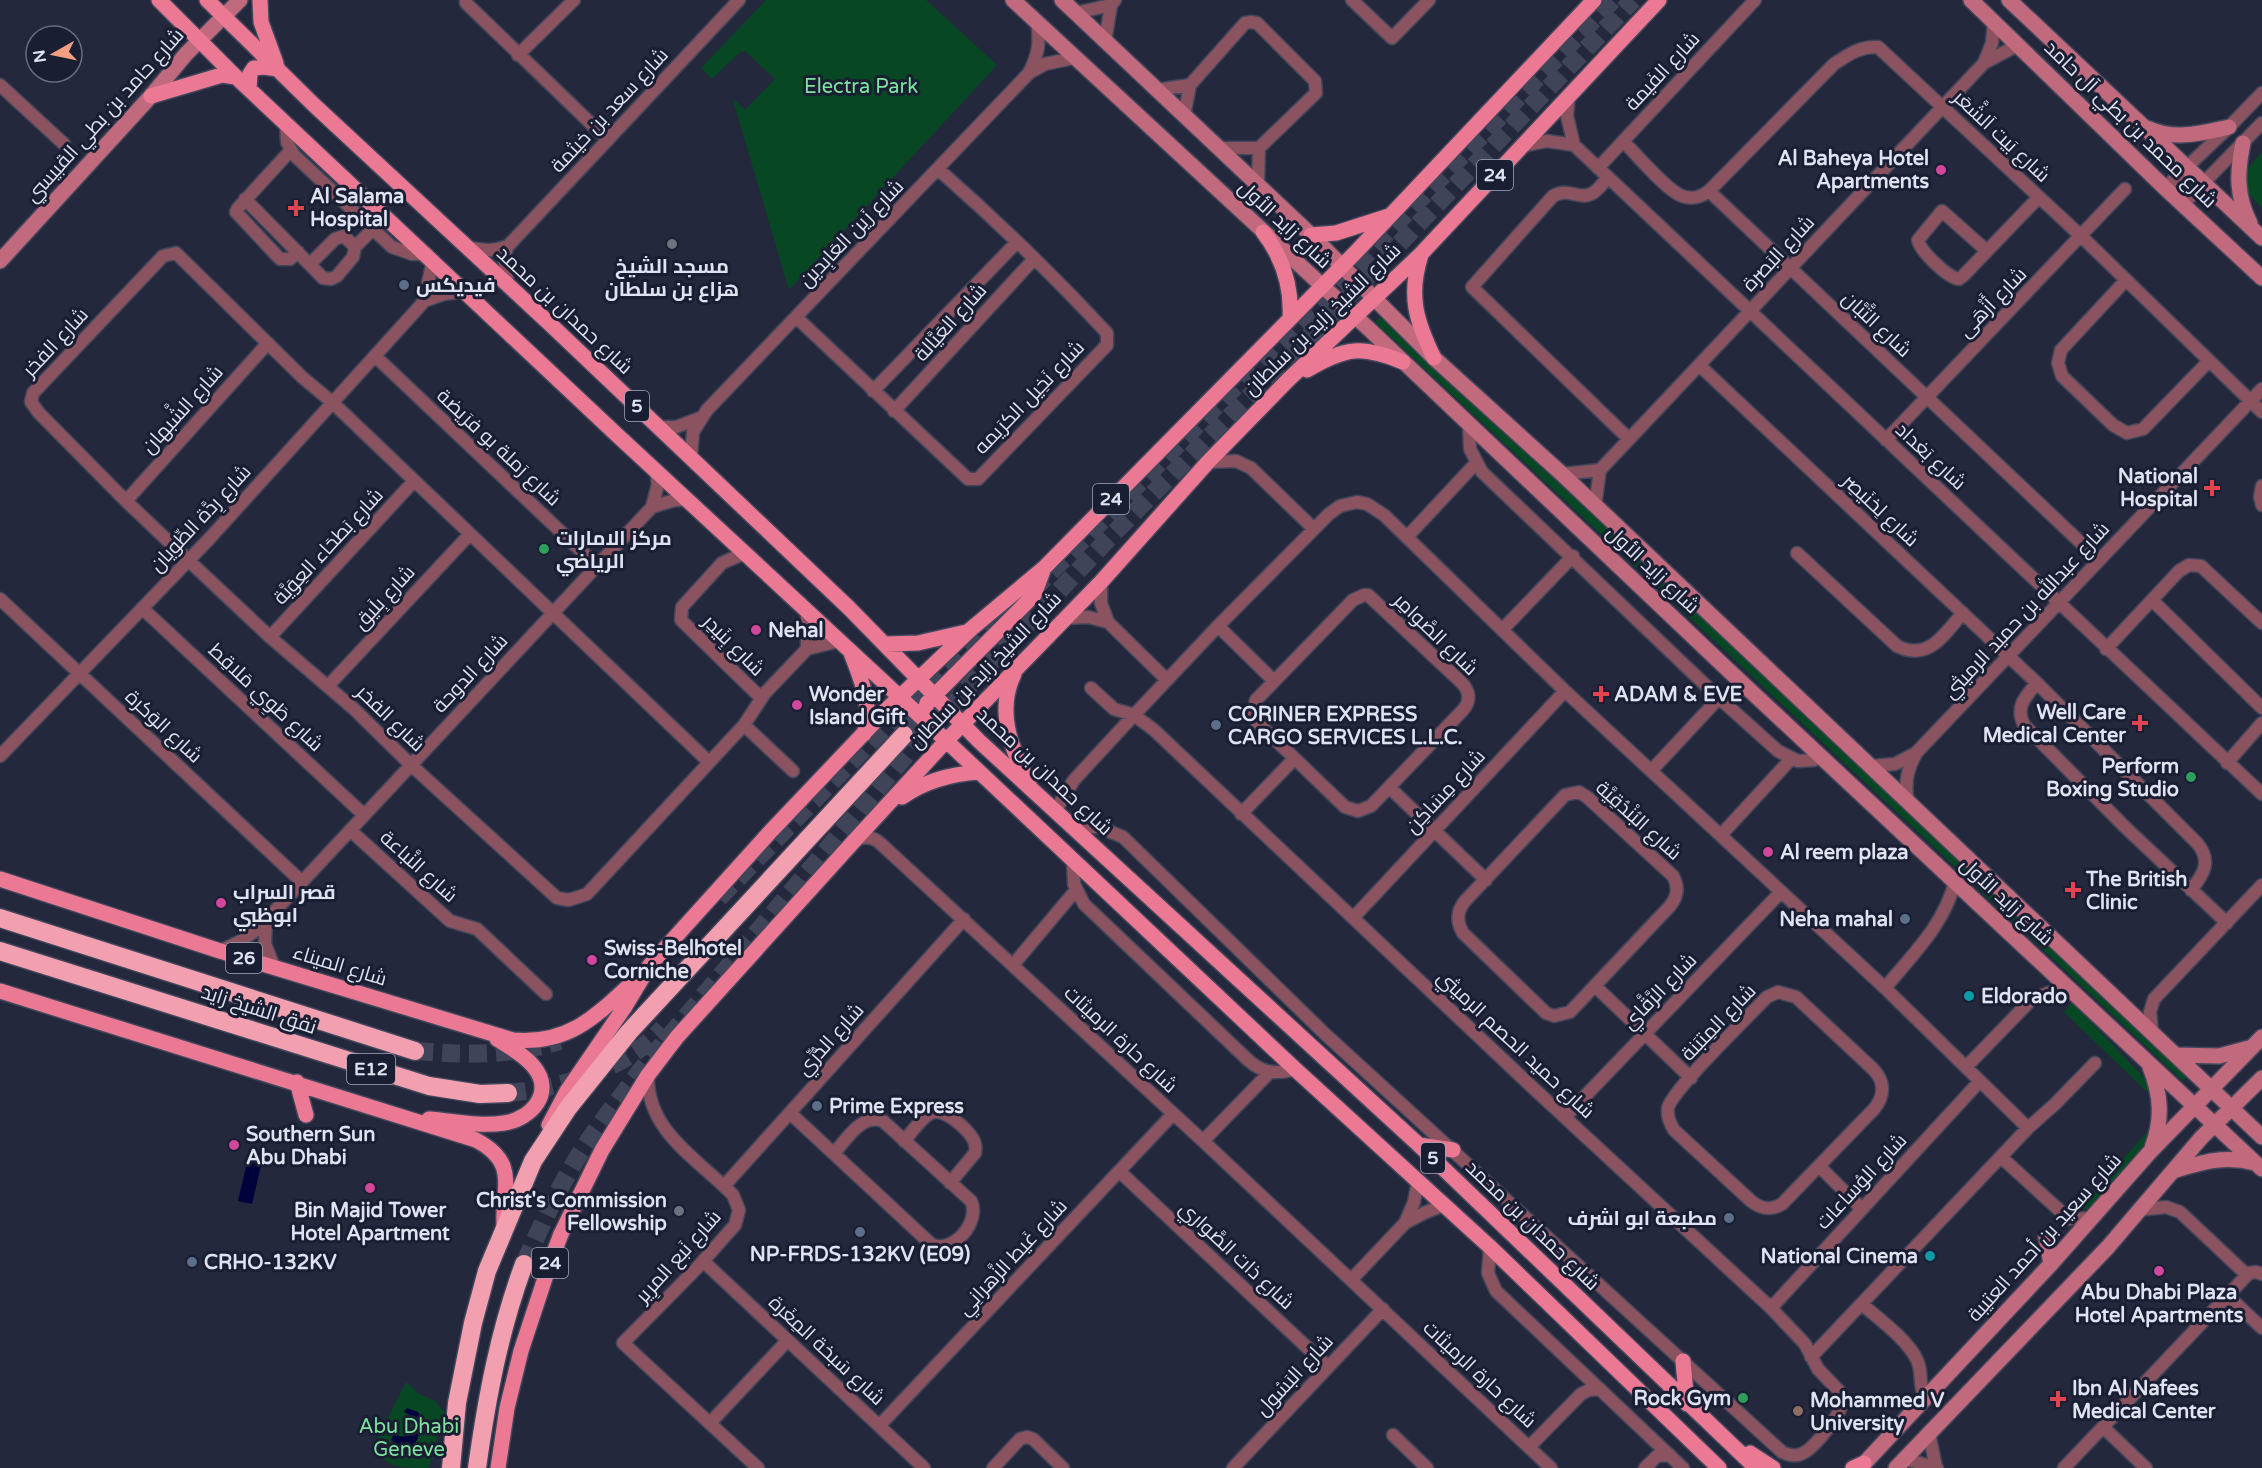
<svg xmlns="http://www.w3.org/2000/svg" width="2262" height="1468" viewBox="0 0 2262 1468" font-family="'Varela Round',Cairo,sans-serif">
	<rect width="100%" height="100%" fill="#24283d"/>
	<path fill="#084723" d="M766,0H926L997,65L789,290L732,97L745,110L775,79L745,51L740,52L712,79L701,68Z
		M2262,152V208L2246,191V170Z
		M1380,317L2039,931L2187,1077L2183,1081L1375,322Z
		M2072,1002L2152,1086L2147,1092L2064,1012Z
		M2156,1122L2146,1144L2096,1203L2086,1209L2077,1211Z
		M406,1382L419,1394L435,1401L444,1412L429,1467L426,1468C398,1468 391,1468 372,1449Z"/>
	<path fill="#00033b" d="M249,1154L263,1157L252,1204L238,1201Z
		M407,1408L418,1412C424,1420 421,1423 419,1431C417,1444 414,1449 400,1448L391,1440L394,1434C407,1441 419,1432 415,1418L404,1412Z"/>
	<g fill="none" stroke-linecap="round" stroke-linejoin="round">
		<path stroke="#404458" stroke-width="18" stroke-dasharray="18 9" stroke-linecap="butt" d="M1032,591L1338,284L1613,0
			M904,735L933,704
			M719,898L897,715L996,624
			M415,1051C466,1055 510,1056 560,1041
			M508,1093C562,1088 625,1070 663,1028
			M524,1264C541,1226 558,1188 581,1152C599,1124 621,1097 641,1070L923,735L1108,539L1351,294L1633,0"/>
		<g stroke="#42465a" stroke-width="15">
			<path id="street" d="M466,0V3L608,140
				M1352,0L1392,38L1429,0
				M1076,13L1111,5
				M1105,42L1111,5L1115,0
				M518,55L574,0
				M1984,63L1992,43L1994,21
				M1029,73L1045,64L1074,58
				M0,85L64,144
				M1156,90L1190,85
				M1569,94L1567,116L1574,145L2262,794
				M1184,116L1190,85L1245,23L1251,22L1257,23L1315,81L1316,93L1259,148H1219
				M286,122L287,142L294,155L392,247L412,254H427
				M1623,141C1636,154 1667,191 1682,196C1693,200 1701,197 1709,191L1834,64C1848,55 1860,46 1878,47L2081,236L2262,412
				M1522,146L1547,141L1574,145
				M291,150L238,208L236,212L280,259H290L298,252
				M1598,168L1755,0
				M1608,177C1603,183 1598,191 1591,194C1578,200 1569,187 1553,196L1472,287L1629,439
				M1258,184L1259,148
				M2165,188L2229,127L2262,93
				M1709,191L2099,560
				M245,199L323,278L331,279L337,276L353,257L355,247L373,229
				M2183,204L2262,123
				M466,247C482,250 493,252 508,246
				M1987,251L1942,211L1918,240C1920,251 1948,278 1959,279L1963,276L2039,197
				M310,264L335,239L344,236L355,247
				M2126,280L2061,350L2058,363L2062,376L2113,425L2127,433L2143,429L2209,361
				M508,286L504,256L508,246L739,0
				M424,301L444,294L465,291
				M797,318L968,479H978L1107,345V333C1054,276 997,221 938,169
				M375,356L597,566
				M1699,365L2037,683L2197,843C2212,861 2204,874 2191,890
				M873,391L1017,242
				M894,411L1034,259
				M1469,424L1470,449L1482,472L1719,698L1778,751L1798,761L1814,760L1822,756
				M659,427H676L700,418
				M1886,440L2125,189
				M691,457L693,432L707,410L1029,73C1039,52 1040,44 1037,21
				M1208,462L1236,461L1251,468L1314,529
				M1562,474L1600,470
				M2262,486L2260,497L2262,505
				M126,501L268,343
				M1595,506L1600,470L1984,63L2018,45
				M652,507L658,484L656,471
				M1407,537L1476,463
				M745,553L722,563L682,607L681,620L761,698
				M1797,553L1897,646C1929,662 1944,634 1963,613
				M1101,582V603L1108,622L1167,680
				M1364,595H1368L1461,682C1470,691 1471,701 1463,710L1371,806L1358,811L1345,807L1257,722L1253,714L1256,700L1353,600Z
				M0,599L302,882
				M2152,600L2262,708
				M142,608L364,815
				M1067,618L1088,617L1108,622
				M1218,626L1274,681
				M1502,630L1573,556
				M270,637L414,481
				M807,649V611
				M2106,649L2179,571L2189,565L2201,566L2262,623
				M2037,683C2025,697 2015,707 2024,725L2125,827L2227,923
				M328,686L470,534
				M744,725L793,771
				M0,756L210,538L420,306L424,301L433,260
				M709,762L333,403L302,377L176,253L163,256L33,393L31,402L39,413L126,501L188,560L270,637L354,709L411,765L557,898L569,900L587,894L744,725L765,693L807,649L839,641
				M2227,763L2262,723
				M1871,766L1895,764L1916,753L2262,389
				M1651,771L1719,698
				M1390,788L1486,880
				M1579,792L1587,797L1673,876C1679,887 1678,896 1670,906L1570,1012L1554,1016L1546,1013L1463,933C1456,921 1457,911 1465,901L1565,795Z
				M1908,802C1904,784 1907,769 1916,754
				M1055,811L1074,780L1134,715L1218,626L1329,514L1340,506L1357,502L1367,504L1384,515L1565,691L1885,988L2028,1128
				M1241,814L1294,759
				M1074,827H1099L1123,837L1325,1034L1782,1452C1788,1455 1794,1457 1801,1454C1813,1450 1841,1415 1842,1402L1839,1391L1818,1369L1805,1344L1771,1308L1531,1086L1154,730L1134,715L1114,709L1091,688
				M350,830L450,921L477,929L546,994
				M1721,835L1791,759
				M855,840C864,836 872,836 880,843L1203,1141L1551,1468
				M1073,862L1074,884L1084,904L1248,1060C1262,1073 1277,1075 1295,1069
				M1353,918L1565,691
				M266,920L265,944L274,967
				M220,951L241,941L259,928L652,507L675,500H688
				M1013,965L1076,890
				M1595,986L1691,1078
				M1885,988C1912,955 1945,924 1955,881
				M1778,992L1796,997L1873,1069C1885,1081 1885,1096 1874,1109L1782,1204C1770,1211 1761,1209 1751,1201L1674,1130C1670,1123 1667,1117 1668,1108C1672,1090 1746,1019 1763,1001L1767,997Z
				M2152,1031L2150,1012L2154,999L2262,885
				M1966,1067L2032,999L2051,992L2076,994
				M648,1075C646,1131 698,1159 733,1195L739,1210L735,1225L696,1269L623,1343L758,1468
				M790,1113L931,1244C953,1255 981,1221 971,1201L883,1121C862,1113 847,1139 835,1152
				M1565,1117L1781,892
				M904,1141C912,1132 921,1118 931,1113C944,1107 967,1129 973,1139C976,1144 976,1148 975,1153L950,1183
				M1203,1141L1270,1072
				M2001,1157L2069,1219L2092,1218
				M1819,1166L1862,1209
				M1119,1171L1328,1367
				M724,1186L964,919
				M2138,1210L2166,1207L2180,1212L2247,1275
				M1405,1223L1414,1202L1418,1181
				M1490,1247L1488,1273L1496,1291L1683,1468
				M703,1261L924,1468
				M1351,1280L1405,1223L1424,1213L1444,1205
				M2228,1296L2262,1328
				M1863,1305C1879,1319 1908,1340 1917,1360C1923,1372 1918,1385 1925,1397
				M1771,1308L1980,1081
				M1811,1357L2028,1128L2055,1104L2095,1063
				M710,1423L788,1340
				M879,1426L1173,1114
				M2103,1427L2146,1468
				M1929,1433L1936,1467
				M1393,1435L1427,1468
				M1529,1447L1581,1394L1589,1390L1600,1389
				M1905,1459L1937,1468
				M993,1468L1020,1439L1027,1437L1033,1439L1063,1468
				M1233,1468L1383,1309
				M1645,1468L1657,1456L1670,1455
				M2064,1468L2249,1273L2256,1272L2262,1274"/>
		</g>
		<g stroke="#42465a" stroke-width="18">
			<path id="secondary" d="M1013,0L1369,329L1725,667L2262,1169
				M1062,0L1311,235L1434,358L1562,474L2262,1137
				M1971,0L2165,188L2262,278
				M2009,0L2262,238
				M2147,128C2175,141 2202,133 2229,127
				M2243,143C2237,172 2236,196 2250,223
				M0,261L151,96L186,54L240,0
				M2176,1055L2219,1056L2249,1048
				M2150,1067C2161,1095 2163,1119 2152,1148
				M2173,1171C2202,1162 2225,1155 2255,1163
				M2046,1237L2051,1264
				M1860,1468L2051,1264L2149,1153L2262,1037
				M1896,1468L2108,1247L2201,1138L2262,1078"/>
		</g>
		<g stroke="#42465a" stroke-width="18">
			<path id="primary" d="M159,0L236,77L616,434L887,685L1295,1069L1490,1247L1719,1468
				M207,0L314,105L550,324L849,608L979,741L1419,1145L1756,1468
				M260,0L261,22L276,63
				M249,89L250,74L254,68L264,67L278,69
				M151,96L222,75L236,77
				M1263,232C1283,258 1292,285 1290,318
				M1311,235L1336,233L1389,216
				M1421,255C1408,295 1416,321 1434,358
				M1307,370C1346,347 1362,345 1403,362
				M886,644L918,643L966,632
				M851,653C861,679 873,706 864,734
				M1014,674C996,712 1011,748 1029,783
				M927,723L925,710L927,703L1034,595L1044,568
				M902,797C925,781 950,774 979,772
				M0,879L220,951L513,1040C570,1045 597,1015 636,979
				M0,991L476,1140C519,1163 502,1186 504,1225
				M297,1082L306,1115
				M429,1119C453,1121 480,1127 504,1123C531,1119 555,1093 534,1067C525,1055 509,1047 497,1039
				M549,1125L567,1091L624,1008L650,965L771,831L885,711L971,629L1044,568L1355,253L1594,0
				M1419,1145L1453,1150
				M1683,1361L1687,1404
				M1750,1453L1773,1468
				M498,1468L507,1408L521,1351L550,1263L561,1234L602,1150L648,1075L677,1037L855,840L946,741L1101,582L1208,462L1288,380L1421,254L1659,0
				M1853,1468L1864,1463"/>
		</g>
		<g stroke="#42465a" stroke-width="21">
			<path id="highway" d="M0,918L415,1051
				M0,951L429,1086L480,1094L508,1093
				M451,1468L457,1403L473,1323L487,1271L533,1161L568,1108L629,1032L904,735
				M477,1468C487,1397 499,1332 524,1264"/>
		</g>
		<use href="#street" stroke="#8b535f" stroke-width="12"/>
		<use href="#secondary" stroke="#c1697d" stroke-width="15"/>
		<use href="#primary" stroke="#eb7994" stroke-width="15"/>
		<use href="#highway" stroke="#f29fb0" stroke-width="18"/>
	</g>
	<g fill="#d1479c" stroke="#1a1e33" stroke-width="2">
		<circle cx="1941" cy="170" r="6"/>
		<circle cx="756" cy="630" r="6"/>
		<circle cx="797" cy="705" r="6"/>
		<circle cx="1768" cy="852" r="6"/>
		<circle cx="221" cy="903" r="6"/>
		<circle cx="592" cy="960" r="6"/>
		<circle cx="234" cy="1145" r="6"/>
		<circle cx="370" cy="1188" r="6"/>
		<circle cx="2159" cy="1271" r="6"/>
	</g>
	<g fill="#e0444e" stroke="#1a1e33" stroke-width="2">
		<path d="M293 199h6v6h6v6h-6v6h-6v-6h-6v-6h6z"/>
		<path d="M2209 479h6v6h6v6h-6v6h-6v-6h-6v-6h6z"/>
		<path d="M1598 685h6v6h6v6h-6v6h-6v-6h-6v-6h6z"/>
		<path d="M2137 714h6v6h6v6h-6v6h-6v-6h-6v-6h6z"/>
		<path d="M2070 881h6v6h6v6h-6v6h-6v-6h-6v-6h6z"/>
		<path d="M2055 1390h6v6h6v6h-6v6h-6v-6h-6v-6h6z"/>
	</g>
	<g fill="#6b7280" stroke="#1a1e33" stroke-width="2">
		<circle cx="672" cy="244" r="6"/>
		<circle cx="679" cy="1211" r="6"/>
	</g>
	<g fill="#5c6f8a" stroke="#1a1e33" stroke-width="2">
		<circle cx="404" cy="285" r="6"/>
		<circle cx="1216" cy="725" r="6"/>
		<circle cx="1905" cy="919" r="6"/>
		<circle cx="817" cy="1106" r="6"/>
		<circle cx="1729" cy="1218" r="6"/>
		<circle cx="860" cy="1232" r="6"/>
		<circle cx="192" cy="1262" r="6"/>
	</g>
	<g fill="#2e9e5b" stroke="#1a1e33" stroke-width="2">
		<circle cx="544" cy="549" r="6"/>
		<circle cx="2191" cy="777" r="6"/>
		<circle cx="1743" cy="1398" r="6"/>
	</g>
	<g fill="#0f9aa8" stroke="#1a1e33" stroke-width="2">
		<circle cx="1969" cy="996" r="6"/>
		<circle cx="1930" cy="1256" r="6"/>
	</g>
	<circle fill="#8d6e63" stroke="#1a1e33" stroke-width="2" cx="1798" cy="1411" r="6"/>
	<g text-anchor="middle" stroke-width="6" stroke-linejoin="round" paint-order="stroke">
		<g fill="#1a1e33" stroke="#a4a7b8" stroke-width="1.5">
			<rect x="1477" y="160" width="36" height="30" rx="4.5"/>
			<rect x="625" y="391" width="24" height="30" rx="4.5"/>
			<rect x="1093" y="484" width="36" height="30" rx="4.5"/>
			<rect x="226" y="943" width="36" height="30" rx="4.5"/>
			<rect x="347" y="1054" width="48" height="30" rx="4.5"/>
			<rect x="1421" y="1143" width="24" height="30" rx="4.5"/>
			<rect x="532" y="1248" width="36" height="30" rx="4.5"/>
		</g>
		<g font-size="18" font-weight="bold" fill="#dfe2f1">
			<text x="1495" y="181">24</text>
			<text x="637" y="412">5</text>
			<text x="1111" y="505">24</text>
			<text x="244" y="964">26</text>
			<text x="371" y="1075">E12</text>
			<text x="1433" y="1164">5</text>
			<text x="550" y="1269">24</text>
		</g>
		<g font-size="20" fill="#dfe2f1" stroke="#1a1e33">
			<text transform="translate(1662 71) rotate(-47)" y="7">شارع الفَيمة</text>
			<text transform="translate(609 110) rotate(-47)" y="7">شارع سعد بن خيثمة</text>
			<text transform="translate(104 115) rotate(-48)" y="7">شارع حامد بن بطي القبيسي</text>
			<text transform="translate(2131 124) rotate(44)" y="7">شارع محمد بن بطي آل حامد</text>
			<text transform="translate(2002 136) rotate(43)" y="7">شارع بَيت اَلشَّعَر</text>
			<text transform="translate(1285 224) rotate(43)" y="7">شارع زايد الأول</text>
			<text transform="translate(851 233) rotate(-46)" y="7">شارع زَين العَابِدين</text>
			<text transform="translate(1778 253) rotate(-47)" y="7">شارع البَصرة</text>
			<text transform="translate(1992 302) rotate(-46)" y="7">شارع أَزْهَى</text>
			<text transform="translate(565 310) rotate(43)" y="7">شارع حمدان بن محمد</text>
			<text transform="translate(1322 319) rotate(-44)" y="7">شارع الشيخ زايد بن سلطان</text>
			<text transform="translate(950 322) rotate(-48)" y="7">شارع العَيَّالة</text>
			<text transform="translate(1877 324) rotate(43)" y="7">شارع التَّبَّان</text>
			<text transform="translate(55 342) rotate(-47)" y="7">شارع الفخر</text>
			<text transform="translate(1029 397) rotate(-46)" y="7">شارع نَخِيل الكرَيمه</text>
			<text transform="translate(182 409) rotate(-48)" y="7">شارع الشَّبهان</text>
			<text transform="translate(499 447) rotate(43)" y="7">شارع رَملة بو فرَيضة</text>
			<text transform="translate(1931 456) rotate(43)" y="7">شارع بَغداد</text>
			<text transform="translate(1881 510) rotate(43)" y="7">شارع لِخنَيصِر</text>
			<text transform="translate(200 518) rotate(-47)" y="7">شارع رِدَّة الطِّويان</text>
			<text transform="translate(328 546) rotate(-47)" y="7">شارع بَطحَاء العِوَيَّة</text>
			<text transform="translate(1653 569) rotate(43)" y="7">شارع زايد الأول</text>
			<text transform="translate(384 597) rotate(-47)" y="7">شارع بِلَيق</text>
			<text transform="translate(2026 610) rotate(-47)" y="7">شارع عبدالله بن حميد الرميثي</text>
			<text transform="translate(1436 634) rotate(44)" y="7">شارع الصَّوامِر</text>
			<text transform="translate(734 645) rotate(45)" y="7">شارع بِنَيدِر</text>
			<text transform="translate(985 670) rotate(-46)" y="7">شارع الشيخ زايد بن سلطان</text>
			<text transform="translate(470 673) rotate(-47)" y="7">شارع الدوحة</text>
			<text transform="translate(266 697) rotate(43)" y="7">شارع طَوِي مَلاقِط</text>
			<text transform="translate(391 718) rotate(44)" y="7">شارع الفخر</text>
			<text transform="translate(164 726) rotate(43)" y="7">شارع الوَكرة</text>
			<text transform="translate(1045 771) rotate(43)" y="7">شارع حمدان بن محمد</text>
			<text transform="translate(1445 791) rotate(-47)" y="7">شارع مِسَاكِن</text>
			<text transform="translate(1639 820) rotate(42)" y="7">شارع البُنْدُقِيَّة</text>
			<text transform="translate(419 866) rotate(42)" y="7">شارع النَّباعة</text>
			<text transform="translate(2007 901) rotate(43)" y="7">شارع زايد الأول</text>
			<text transform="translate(340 965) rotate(17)" y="7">شارع الميناء</text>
			<text transform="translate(1659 991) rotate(-46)" y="7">شارع الرَّقَّاي</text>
			<text transform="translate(259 1009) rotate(18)" y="7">نفق الشيخ زايد</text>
			<text transform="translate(1718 1022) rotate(-46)" y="7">شارع المِتبَنة</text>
			<text transform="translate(830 1039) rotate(-48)" y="7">شارع الدُّرِّي</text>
			<text transform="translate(1121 1039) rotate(43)" y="7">شارع حارة الرميثات</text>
			<text transform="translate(1516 1044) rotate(43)" y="7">شارع حميد الحصم الرميثي</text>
			<text transform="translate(1861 1181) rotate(-47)" y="7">شارع الوُساعات</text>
			<text transform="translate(1533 1225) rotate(44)" y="7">شارع حمدان بن محمد</text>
			<text transform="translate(2044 1237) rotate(-48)" y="7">شارع سعيد بن أحمد العتيبة</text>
			<text transform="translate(1237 1255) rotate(43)" y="7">شارع ذات الصَّواري</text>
			<text transform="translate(678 1256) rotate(-48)" y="7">شارع نَبع المرِير</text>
			<text transform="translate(1012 1257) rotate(-47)" y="7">شارع غَيط الزَّهرانِي</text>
			<text transform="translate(827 1350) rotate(43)" y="7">شارع سَبخة المِغَرة</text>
			<text transform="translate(1480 1374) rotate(43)" y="7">شارع حارة الرميثات</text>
			<text transform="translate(1294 1375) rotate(-47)" y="7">شارع البَسُول</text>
		</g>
		<g font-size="20" fill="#7ee49d" stroke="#1a1e33">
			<text x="861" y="93">Electra Park</text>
			<text x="409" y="1433">Abu Dhabi<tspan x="409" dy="23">Geneve</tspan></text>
		</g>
		<g font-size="20" font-weight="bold" fill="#dfe2f1" stroke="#1a1e33" text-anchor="start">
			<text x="1929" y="165" text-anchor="end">Al Baheya Hotel<tspan x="1929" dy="23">Apartments</tspan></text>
			<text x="310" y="203">Al Salama<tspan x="310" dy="23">Hospital</tspan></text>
			<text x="672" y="273" text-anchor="middle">مسجد الشيخ<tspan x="672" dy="23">هزاع بن سلطان</tspan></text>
			<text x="416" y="292">فيديكس</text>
			<text x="2198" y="483" text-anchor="end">National<tspan x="2198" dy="23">Hospital</tspan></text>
			<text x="556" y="545">مركز الامارات<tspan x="556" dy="23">الرياضي</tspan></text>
			<text x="768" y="637">Nehal</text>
			<text x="809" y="701">Wonder<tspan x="809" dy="23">Island Gift</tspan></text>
			<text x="1614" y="701">ADAM &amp; EVE</text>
			<text x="2126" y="719" text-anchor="end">Well Care<tspan x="2126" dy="23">Medical Center</tspan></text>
			<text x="1228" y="721">CORINER EXPRESS<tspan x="1228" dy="23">CARGO SERVICES L.L.C.</tspan></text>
			<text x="2179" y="773" text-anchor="end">Perform<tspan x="2179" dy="23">Boxing Studio</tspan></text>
			<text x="1780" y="859">Al reem plaza</text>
			<text x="2086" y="886">The British<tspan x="2086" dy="23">Clinic</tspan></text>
			<text x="233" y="899">قصر السراب<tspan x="233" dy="23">ابوظبي</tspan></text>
			<text x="1893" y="926" text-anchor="end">Neha mahal</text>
			<text x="604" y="955">Swiss-Belhotel<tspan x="604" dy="23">Corniche</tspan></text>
			<text x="1981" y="1003">Eldorado</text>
			<text x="829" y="1113">Prime Express</text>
			<text x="246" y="1141">Southern Sun<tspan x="246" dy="23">Abu Dhabi</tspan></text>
			<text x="667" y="1207" text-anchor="end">Christ's Commission<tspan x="667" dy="23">Fellowship</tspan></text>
			<text x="370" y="1217" text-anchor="middle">Bin Majid Tower<tspan x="370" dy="23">Hotel Apartment</tspan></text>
			<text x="1717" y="1225" text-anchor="end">مطبعة ابو اشرف</text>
			<text x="860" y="1261" text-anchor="middle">NP-FRDS-132KV (E09)</text>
			<text x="1918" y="1263" text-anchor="end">National Cinema</text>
			<text x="204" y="1269">CRHO-132KV</text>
			<text x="2159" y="1299" text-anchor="middle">Abu Dhabi Plaza<tspan x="2159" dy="23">Hotel Apartments</tspan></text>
			<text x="2072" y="1395">Ibn Al Nafees<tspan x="2072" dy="23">Medical Center</tspan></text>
			<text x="1731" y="1405" text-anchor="end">Rock Gym</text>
			<text x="1810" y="1407">Mohammed V<tspan x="1810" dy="23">University</tspan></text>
		</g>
	</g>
	<g transform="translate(54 54) rotate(261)"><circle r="28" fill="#1a1e33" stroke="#696c7f" stroke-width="1.5"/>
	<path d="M0-4.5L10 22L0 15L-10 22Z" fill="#f3a082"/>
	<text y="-9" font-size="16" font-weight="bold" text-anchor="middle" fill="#dfe2f1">N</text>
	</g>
</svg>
